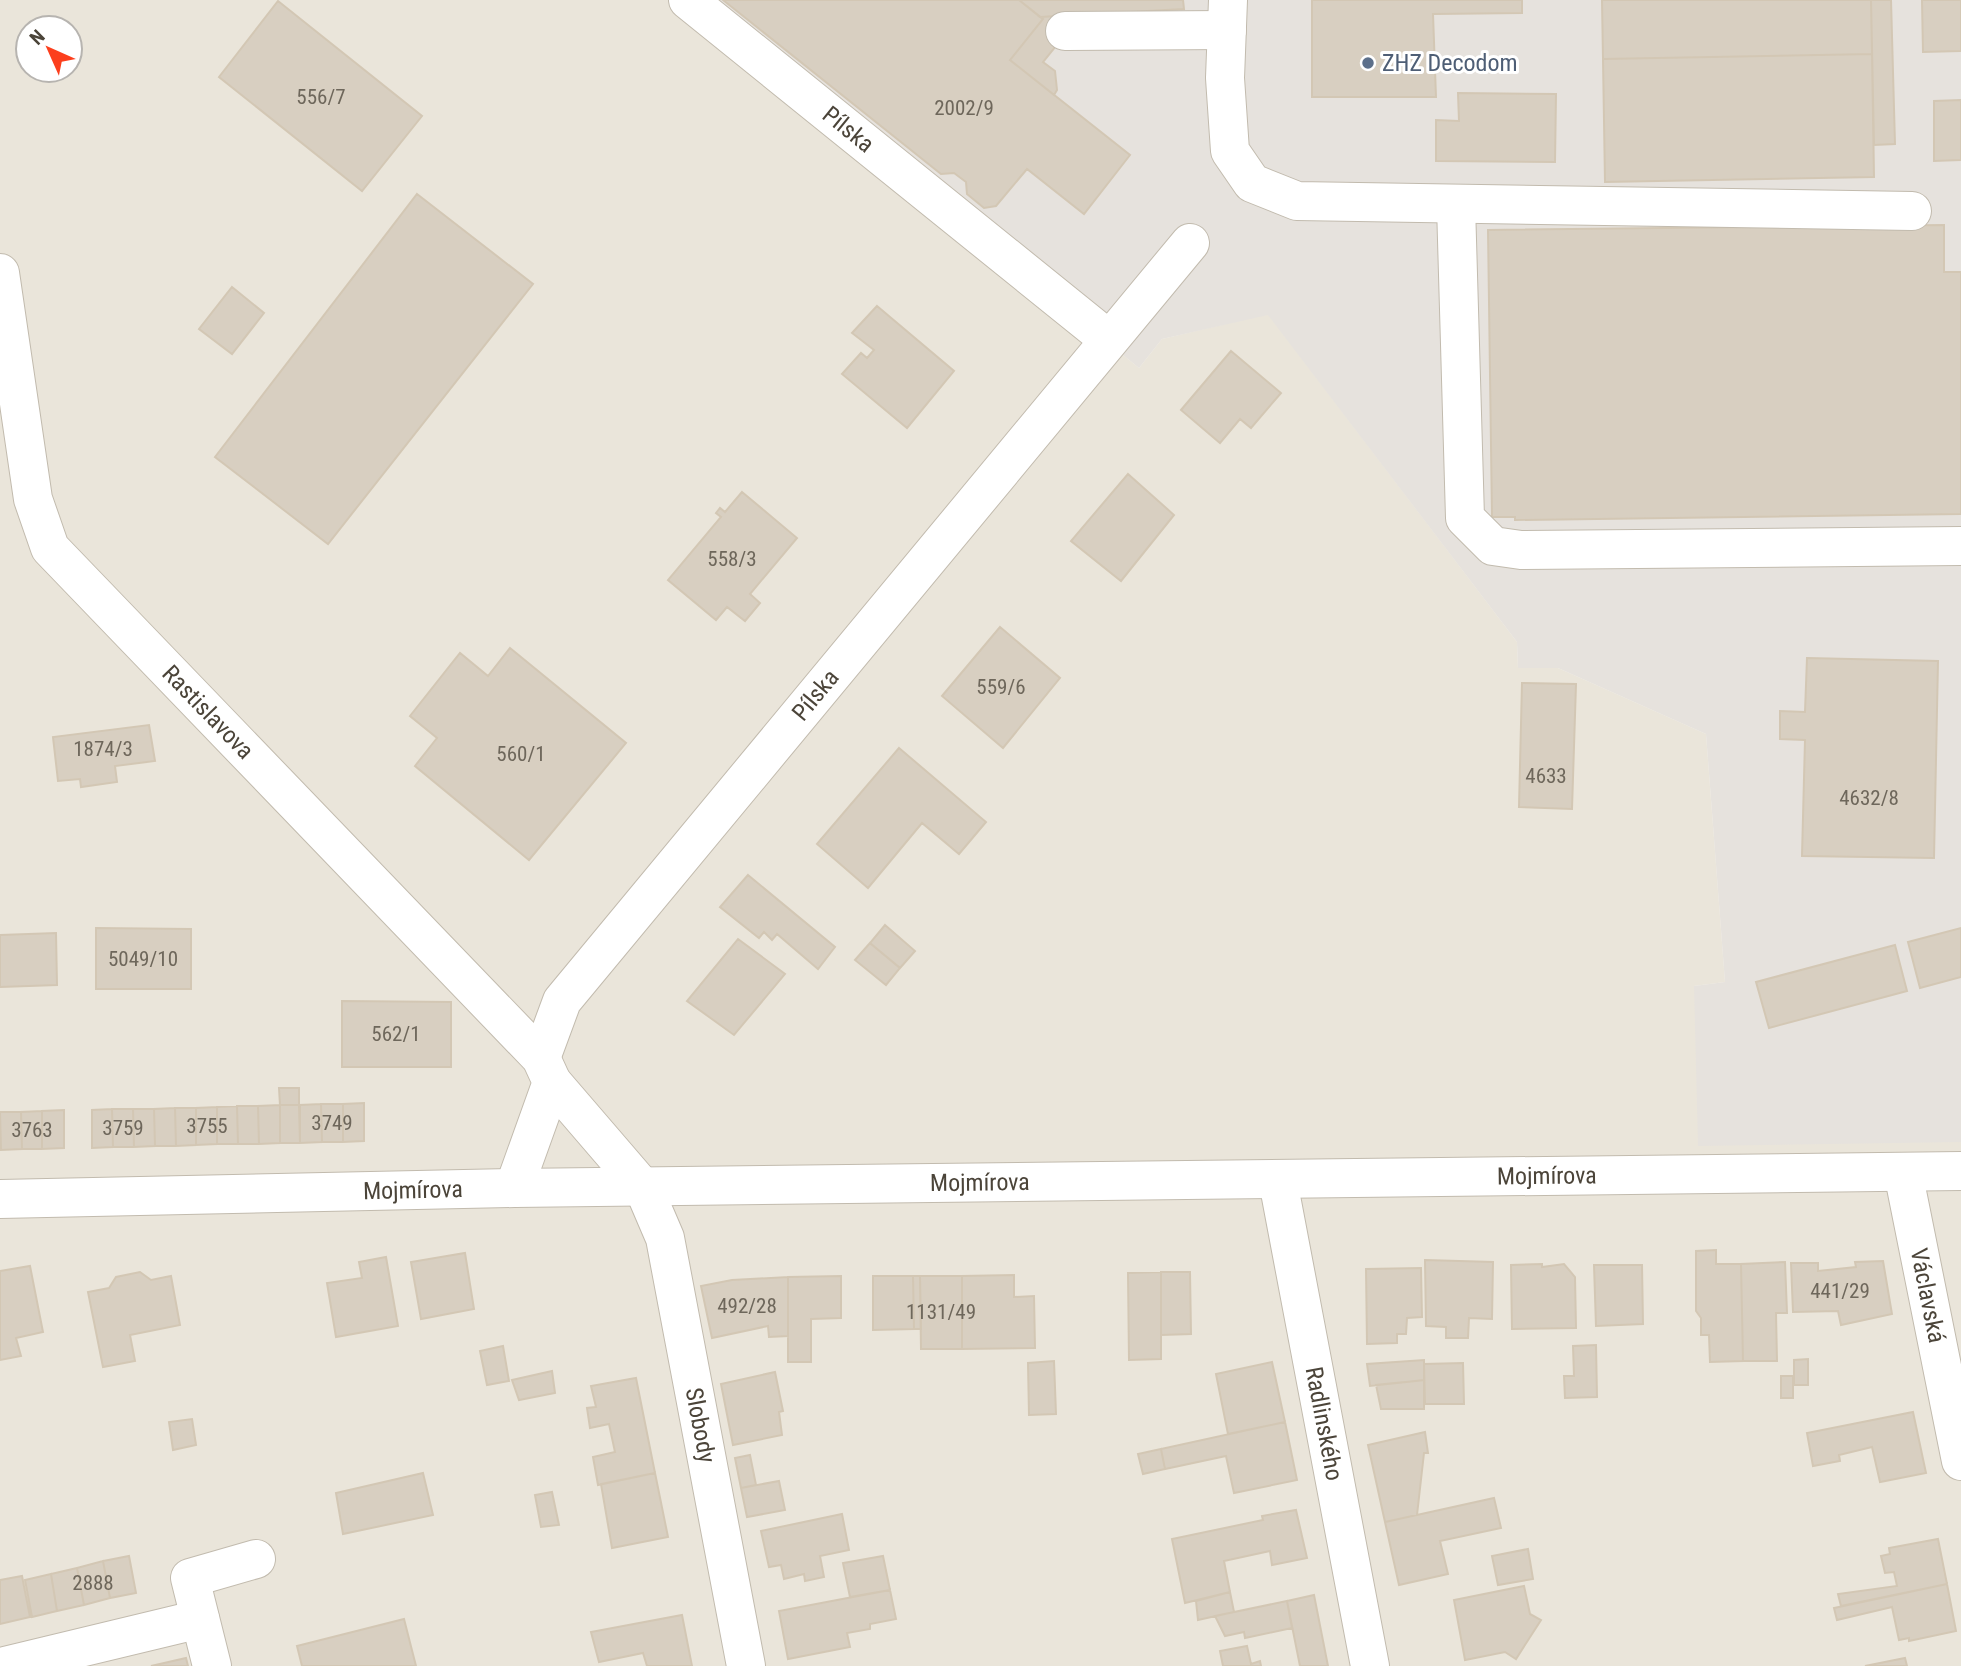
<svg xmlns="http://www.w3.org/2000/svg" width="1961" height="1666" viewBox="0 0 1961 1666" font-family="'Roboto Condensed',sans-serif">
	<rect width="100%" height="100%" fill="#f6f3ec"/>
	<path fill="#eae5da" fill-rule="evenodd" d="M0,0H687L1139,368L1162,339L1268,314L1517,642L1518,668H1558L1706,734L1725,982L1694,986L1961,1142V1666H0ZM28,28H70V70H28Z"/>
	<path fill="#e6e2dd" d="M683,0H1961V1142L1698,1146L1694,986L1725,982L1706,734L1558,668H1518L1517,642L1268,315L1162,339L1139,368Z"/>
	<path fill="#d8cfc1" stroke="#d3c7b4" stroke-width="2" d="M723,0H1019L1043,19L1010,60L1130,155L1084,214L1027,169L996,206L984,208L967,194L966,182L954,173L941,174Z
		M1019,0H1183L1184,9L1040,17Z
		M1312,0H1522V13L1433,14L1436,97H1312Z
		M1602,0H1871L1872,54L1603,59Z
		M1871,0H1891L1895,144L1874,145Z
		M1922,0H1961V51L1923,52Z
		M278,1L422,116L362,191L219,77Z
		M1055,16L1056,46L1043,62L1055,71L1057,90L1054,95L1010,60L1043,19L1040,17Z
		M1872,54L1874,177L1605,182L1603,59Z
		M1458,93L1556,94L1555,162L1436,161V120L1459,121Z
		M1961,100V160L1934,161V101Z
		M417,194L533,284L328,544L215,457Z
		M1944,225V272H1961V514L1515,520V517H1492L1488,230Z
		M232,287L264,313L232,354L199,329Z
		M877,306L954,371L907,428L842,374L861,353L867,358L874,350L852,333Z
		M1231,351L1281,393L1251,428L1240,419L1220,443L1181,410Z
		M1128,474L1174,515L1121,581L1071,541Z
		M742,492L797,538L750,594L760,603L745,621L727,607L716,620L668,580L721,517L716,513L720,508L725,512Z
		M1000,627L1060,678L1003,748L942,696Z
		M510,648L626,743L529,860L415,766L437,738L410,716L460,653L488,676Z
		M1807,658L1938,661L1934,858L1802,856L1805,740L1780,739V711L1805,712Z
		M1522,683L1576,684L1572,809L1519,807Z
		M149,725L155,761L115,766L117,782L81,787L80,779L58,781L53,737Z
		M899,748L986,822L959,854L922,823L868,888L817,844Z
		M748,875L835,947L818,969L777,934L772,940L764,932L759,938L720,907Z
		M885,925L915,951L900,968L870,943Z
		M96,928L191,929V989H96Z
		M1961,928V977L1920,988L1908,942Z
		M56,933L57,985L0,987V935Z
		M738,939L785,974L734,1035L687,1001Z
		M870,943L900,968L886,985L855,960Z
		M1895,945L1907,991L1769,1028L1756,982Z
		M342,1001L451,1002V1067H342Z
		M279,1088H299V1105H280Z
		M364,1103V1141L343,1142V1104Z
		M321,1104L322,1142L300,1143V1105Z
		M321,1104H343V1142H322Z
		M280,1105V1143L259,1144L258,1106Z
		M280,1105H299L300,1143H280Z
		M237,1106L238,1144H217V1107Z
		M237,1106H258L259,1144H238Z
		M217,1107V1144L196,1145V1108Z
		M175,1108H196V1145L176,1146Z
		M175,1108L176,1146H155L154,1109Z
		M112,1109H133L134,1147H113Z
		M112,1109L113,1147L92,1148V1110Z
		M133,1109H154L155,1146L134,1147Z
		M64,1110V1148L42,1149V1111Z
		M42,1111V1149H22L21,1112Z
		M0,1112H21L22,1149L1,1150Z
		M1716,1250V1264H1741L1743,1361L1710,1362L1709,1335H1701V1318L1696,1311V1251Z
		M465,1253L474,1309L421,1319L411,1262Z
		M386,1257L398,1326L336,1337L327,1283L362,1278L359,1262Z
		M1425,1260L1493,1262L1492,1319L1469,1318L1468,1338H1446V1327L1426,1326Z
		M1883,1261L1892,1314L1841,1325L1838,1311L1793,1312L1791,1263H1818V1271L1856,1267L1855,1262Z
		M1785,1262L1787,1313H1776L1777,1361H1743L1741,1264Z
		M1542,1264V1267L1564,1264L1575,1277L1576,1328L1512,1329L1511,1265Z
		M1594,1265H1642L1643,1324L1596,1326Z
		M30,1266L43,1332L16,1338L21,1356L0,1360V1271Z
		M1421,1268L1422,1317L1407,1318L1406,1334H1397V1343L1367,1344L1366,1269Z
		M140,1272L151,1280L171,1276L180,1325L130,1335L135,1361L103,1367L88,1292L109,1288L116,1277Z
		M1161,1272V1359L1129,1360L1128,1273Z
		M1161,1272H1190L1191,1334L1161,1335Z
		M1014,1275V1297L1034,1296L1035,1348L962,1349V1276Z
		M841,1276V1318L811,1319V1362H788V1277Z
		M873,1276H913L914,1329L873,1330Z
		M913,1276H920L921,1329H914Z
		M920,1276H962V1349H921Z
		M788,1277V1336L769,1337L768,1326L712,1338L701,1286L732,1280Z
		M1596,1345L1597,1397L1565,1398L1564,1376H1574L1573,1346Z
		M503,1346L509,1381L487,1385L480,1351Z
		M1808,1359V1385H1794V1360Z
		M1424,1360V1380L1370,1386L1367,1364Z
		M1054,1361L1056,1414L1029,1415L1028,1363Z
		M1272,1362L1285,1422L1228,1434L1216,1374Z
		M1463,1363L1464,1404H1425L1424,1364Z
		M552,1371L555,1393L519,1400L512,1380Z
		M775,1372L783,1411L779,1412L782,1435L733,1445L721,1384Z
		M1781,1376H1793V1398H1781Z
		M636,1378L655,1473L598,1485L593,1457L615,1452L609,1424L590,1428L587,1408L596,1407L591,1386Z
		M1424,1380V1409H1381L1376,1385Z
		M1913,1412L1926,1473L1880,1482L1872,1447L1839,1455L1840,1461L1813,1466L1807,1433Z
		M192,1419L196,1445L173,1450L169,1422Z
		M1285,1422L1297,1480L1234,1493L1226,1456L1165,1469L1161,1449Z
		M1425,1432L1428,1453H1424L1417,1515L1385,1522L1368,1445Z
		M1161,1449L1165,1469L1143,1474L1138,1454Z
		M750,1455L756,1485L741,1488L735,1458Z
		M423,1473L433,1515L343,1534L336,1493Z
		M655,1473L668,1537L612,1548L601,1484Z
		M779,1481L785,1510L747,1517L741,1488Z
		M552,1492L559,1525L541,1527L535,1495Z
		M1494,1498L1501,1528L1440,1541L1448,1574L1399,1585L1385,1522Z
		M1296,1510L1307,1558L1272,1565L1270,1551L1224,1561L1230,1592L1185,1603L1172,1539L1263,1520L1262,1516Z
		M842,1514L849,1550L820,1556L824,1577L805,1581L804,1574L784,1579L781,1565L769,1567L761,1531Z
		M1938,1539L1947,1584L1841,1606L1838,1594L1897,1586L1894,1572L1885,1573L1881,1556L1890,1554L1889,1548Z
		M1528,1549L1533,1579L1498,1585L1492,1556Z
		M129,1556L136,1593L110,1598L103,1561Z
		M883,1556L890,1590L850,1597L843,1563Z
		M103,1561L110,1598L84,1605L77,1568Z
		M77,1568L84,1605L57,1611L51,1574Z
		M51,1574L57,1611L32,1617L25,1580Z
		M22,1576L30,1617L0,1624V1580Z
		M1947,1584L1956,1631L1909,1641V1638L1899,1640L1892,1607L1837,1620L1834,1608Z
		M1524,1586L1530,1614L1541,1620L1516,1659L1505,1652L1465,1660L1454,1600Z
		M890,1590L896,1619L870,1624V1629L847,1633L850,1647L788,1659L779,1611Z
		M1230,1592L1234,1612L1198,1620L1196,1601Z
		M1314,1595L1328,1666H1300L1287,1601Z
		M1287,1601L1292,1628L1245,1638L1244,1632L1225,1636L1215,1616Z
		M682,1615L692,1666H647L643,1653L599,1662L591,1632Z
		M404,1619L416,1666H302L297,1646Z
		M1247,1646L1251,1664L1260,1661L1261,1666H1223L1220,1651Z
		M186,1658L188,1666H151Z
		M1905,1658L1907,1666H1865Z"/>
	<g fill="none" stroke-linecap="round" stroke-linejoin="round">
		<g stroke="#c2bbae" stroke-width="40">
			<g id="minor">
				<path id="s1" d="M688,0L1108,339"/>
				<path d="M1228,0L1225,78L1230,151L1252,183L1297,201L1912,211"/>
				<path d="M1065,31L1227,30"/>
				<path d="M1456,205L1465,518L1493,546L1521,550L1961,546"/>
				<path id="s2" d="M0,273L33,499L50,548L541,1058L552,1082L514,1188"/>
				<path id="s3" d="M541,1058L562,1001L1190,243"/>
				<path id="s4" d="M552,1082L644,1189L665,1238L746,1666"/>
				<path id="s5" d="M1903,1172L1961,1461"/>
				<path id="s6" d="M1278,1181L1370,1666"/>
				<path id="s7" d="M0,1199L514,1188L1961,1171"/>
				<path d="M5,1666L200,1619"/>
				<path d="M212,1666L190,1578L256,1559"/>
			</g>
		</g>
		<use href="#minor" stroke="#fff" stroke-width="38"/>
	</g>
	<circle fill="#5c6f8a" stroke="#fff" stroke-width="2.5" cx="1368" cy="63" r="7"/>
	<g text-anchor="middle" stroke-width="6" stroke-linejoin="round" paint-order="stroke">
		<g font-size="21" fill="#6e675b">
			<text x="321" y="104">556/7</text>
			<text x="964" y="115">2002/9</text>
			<text x="732" y="566">558/3</text>
			<text x="1001" y="694">559/6</text>
			<text x="103" y="756">1874/3</text>
			<text x="521" y="761">560/1</text>
			<text x="1546" y="783">4633</text>
			<text x="1869" y="805">4632/8</text>
			<text x="143" y="966">5049/10</text>
			<text x="396" y="1041">562/1</text>
			<text x="332" y="1130">3749</text>
			<text x="207" y="1133">3755</text>
			<text x="123" y="1135">3759</text>
			<text x="32" y="1137">3763</text>
			<text x="1840" y="1298">441/29</text>
			<text x="747" y="1313">492/28</text>
			<text x="941" y="1319">1131/49</text>
			<text x="93" y="1590">2888</text>
		</g>
		<g font-size="24" fill="#4e5e75" stroke="#fff" text-anchor="start">
			<text x="1382" y="71">ZHZ Decodom</text>
		</g>
		<g font-size="24" fill="#4b4439" stroke="#fff">
			<text dy="8" stroke="none"><textPath href="#s1" startOffset="206">Pílska</textPath></text>
			<text dy="8" stroke="none"><textPath href="#s3" startOffset="458">Pílska</textPath></text>
			<text dy="8" stroke="none"><textPath href="#s2" startOffset="508">Rastislavova</textPath></text>
			<text dy="8" stroke="none"><textPath href="#s7" startOffset="1547">Mojmírova</textPath></text>
			<text dy="8" stroke="none"><textPath href="#s7" startOffset="980">Mojmírova</textPath></text>
			<text dy="8" stroke="none"><textPath href="#s7" startOffset="413">Mojmírova</textPath></text>
			<text dy="8" stroke="none"><textPath href="#s5" startOffset="126">Václavská</textPath></text>
			<text dy="8" stroke="none"><textPath href="#s6" startOffset="247">Radlinského</textPath></text>
			<text dy="8" stroke="none"><textPath href="#s4" startOffset="385">Slobody</textPath></text>
		</g>
	</g>
	<g transform="translate(49 49) rotate(315)"><circle r="33" fill="#ffffff" stroke="#b7b4b0" stroke-width="2"/>
	<path d="M0-5L12 26L0 18L-12 26Z" fill="#fc3f1d"/>
	<text y="-10" font-size="19" font-weight="bold" text-anchor="middle" fill="#4b4439">N</text>
	</g>
</svg>
